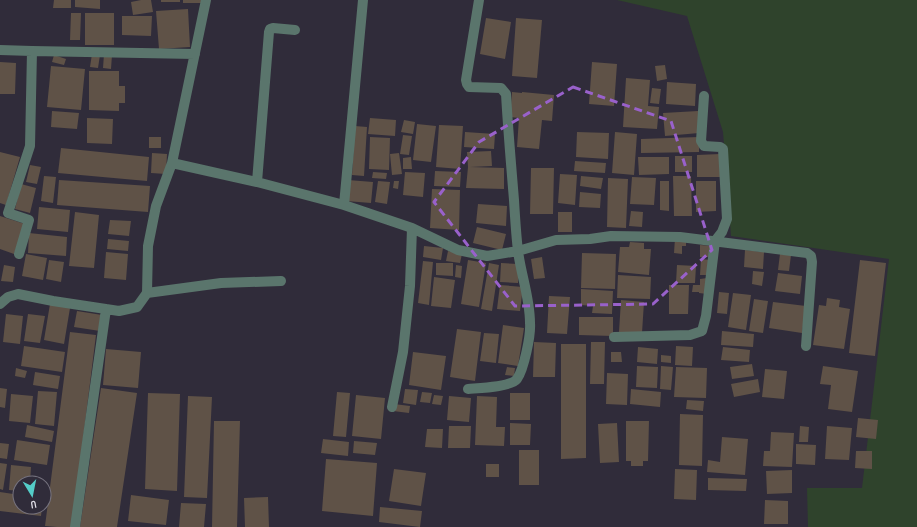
<svg xmlns="http://www.w3.org/2000/svg" width="917" height="527" viewBox="0 0 917 527" font-family="'Sofia Sans Condensed',sans-serif">
	<rect width="100%" height="100%" fill="#302c3a"/>
	<path fill="#2f432c" d="M617,0H917V527H808L807,488H862L889,259L731,236L723,132L687,16Z"/>
	<path fill="#5f5247" d="M54,0H71V8H53Z
		M75,0H100V9L75,7Z
		M141,0H151L153,12L133,15L131,2Z
		M161,0H180V2H161Z
		M183,0H203V3H183Z
		M188,9L190,47L159,49L156,11Z
		M71,13H81L80,40H70Z
		M85,13H114V45H85Z
		M122,16H152L151,36L122,35Z
		M486,18L511,22L505,59L480,54Z
		M516,18L542,20L537,78L512,76Z
		M92,54L100,55L98,68L90,67Z
		M104,54L112,55L111,69L103,68Z
		M54,55L66,59L64,65L52,62Z
		M0,62L16,63L15,94H0Z
		M592,62L617,64L614,106L589,104Z
		M665,65L667,79L657,81L655,66Z
		M51,66L85,69L81,110L47,107Z
		M89,71H119V86H125V103H119V111L89,110Z
		M626,78L650,80L648,106L659,107L657,129L623,127Z
		M667,82L696,84L695,106L666,104Z
		M652,88L661,89L659,104L650,103Z
		M512,92L522,93V92L554,95L552,121L542,120L539,149L517,147L519,118L510,117Z
		M52,111L79,113L77,129L51,127Z
		M698,111L699,133L665,136L663,113Z
		M87,118L113,119L112,144L87,143Z
		M370,118L396,120L395,136L368,134Z
		M404,120L415,122L413,134L401,132Z
		M417,124L436,126L431,162L413,160Z
		M439,125L463,126L460,169L436,167Z
		M355,126L367,127L364,176L352,175Z
		M465,132L495,134L494,149L464,147Z
		M577,132L609,133L608,159L576,157Z
		M615,132L637,134L634,175L612,173Z
		M403,135L412,136L409,155L400,154Z
		M149,137H161V148H149Z
		M370,137L390,138L389,170L369,169Z
		M699,137V152L641,153V139Z
		M61,148L149,157L147,181L58,173Z
		M491,151L492,166L470,167L504,168V189L466,188L468,167L467,152Z
		M0,152L20,157L6,205L0,203Z
		M152,153L167,154L166,174L151,173Z
		M399,153L402,174L392,175L390,154Z
		M720,154L721,177H697V155Z
		M675,156H692V172H675Z
		M411,157L412,169H403V158Z
		M638,157H669V174L639,175Z
		M575,161L606,163L605,173L574,171Z
		M30,165L41,167L37,184L26,182Z
		M531,168H554L553,214H530Z
		M435,171L461,172L460,187L434,186Z
		M373,172L387,173L386,179L372,178Z
		M405,172L425,173L423,197L403,195Z
		M560,174L577,175L575,205L558,203Z
		M44,176L56,177L53,203L41,201Z
		M581,176L603,178L601,189L580,186Z
		M673,176H691L692,216H674Z
		M632,177L656,178L654,205L630,204Z
		M608,178L628,179L626,228L607,227Z
		M59,180L150,186L148,212L57,205Z
		M348,180L373,182L371,203L346,201Z
		M378,181L390,182L387,204L375,202Z
		M394,181H399L398,189L393,188Z
		M660,181H669V211L660,210Z
		M696,181H716V211L696,212Z
		M21,184L36,188L30,213L15,209Z
		M432,189L460,190L459,230L430,228Z
		M580,192L601,194L600,208L579,207Z
		M478,204L507,206L506,226L476,223Z
		M39,207L70,210L68,232L37,229Z
		M631,211L643,212L642,227L629,226Z
		M75,212L99,215L94,268L69,266Z
		M558,212H572V232H558Z
		M0,216L25,224L14,254L0,249Z
		M110,220L131,221L129,236L108,234Z
		M477,227L506,234L502,250L473,243Z
		M29,233L67,237L66,256L28,253Z
		M675,238L686,240V246H682V254L674,253Z
		M108,239L129,241L128,251L107,249Z
		M630,242L644,243V249H651L649,275L618,272L620,247H629Z
		M700,245L712,246V257H700Z
		M424,246L443,248L441,260L423,257Z
		M745,250L764,252L763,269L744,267Z
		M448,251L462,254L460,263L446,261Z
		M106,252L128,254L126,280L104,278Z
		M582,253L616,254L615,289L581,288Z
		M26,254L47,258L43,280L22,276Z
		M780,254L791,255L789,271L778,270Z
		M542,257L545,278L534,279L531,259Z
		M701,259L711,260L709,275H700Z
		M49,260L64,262L61,282L46,279Z
		M468,260L486,263L479,307L461,304Z
		M860,260L886,263L875,356L849,353Z
		M423,261L433,262L429,305L418,303Z
		M436,263H453V276L436,275Z
		M489,263L499,265L492,311L481,309Z
		M501,263L519,264L518,283L500,282Z
		M4,265L15,267L13,282L1,281Z
		M456,265L462,266L461,278L455,277Z
		M677,265L696,266L695,283H676Z
		M753,271L764,272L762,286L752,284Z
		M778,273L802,276L800,294L775,291Z
		M618,275L651,277L650,299L617,298Z
		M434,277L455,280L451,308L431,306Z
		M707,278V294L699,293V292H692L693,285H700V279Z
		M500,285L523,287L520,311L497,309Z
		M669,285H689L688,314H669Z
		M581,289L613,291L612,314L592,313L593,306L581,305Z
		M719,292L729,293L727,314L717,313Z
		M733,293L751,295L746,330L728,327Z
		M549,296L570,297L567,334L547,333Z
		M827,298L840,300L839,307L850,309L844,349L813,345L819,305L826,306Z
		M754,299L768,301L763,333L749,331Z
		M621,300L644,302L642,333L619,332Z
		M773,302L806,306L802,333L769,328Z
		M50,304L70,308L64,344L44,340Z
		M77,311L102,315L100,331L74,327Z
		M6,314L23,316L20,344L3,342Z
		M28,314L45,316L40,343L24,341Z
		M579,317H613V336L579,335Z
		M503,325L524,328L518,366L498,363Z
		M457,329L481,332L475,381L450,377Z
		M722,331L754,334L753,347L721,345Z
		M70,332L96,335L72,527H57L45,526Z
		M484,333L499,334L496,363L480,361Z
		M534,342L556,343L555,377H533Z
		M591,342H605L604,384H590Z
		M561,344H586V458L561,459Z
		M24,346L65,352L62,372L21,366Z
		M676,346L693,347L692,366L675,365Z
		M638,347L658,349L657,364L637,362Z
		M723,347L750,350L749,362L721,360Z
		M106,349L141,352L138,388L103,385Z
		M413,352L446,356L441,390L409,385Z
		M611,352H621L622,362H611Z
		M661,355L671,356V363L661,362Z
		M752,364L754,376L732,379L730,367Z
		M637,366L658,367L657,388L636,387Z
		M661,366L673,367L671,390L660,389Z
		M823,366L858,371L852,412L828,409L831,385L820,384Z
		M507,367L515,368L514,376L505,375Z
		M676,367L707,368L706,398L674,397Z
		M16,368L27,371L25,378L15,376Z
		M765,369L787,371L784,399L762,397Z
		M35,372L60,376L58,389L33,385Z
		M607,373L628,374L627,405L606,404Z
		M758,379L760,392L734,397L731,384Z
		M0,388L7,389L5,408L0,407Z
		M101,388L137,393L117,527H80Z
		M405,389L418,390L416,405L403,403Z
		M631,389L661,392L660,407L630,404Z
		M38,391L57,392L54,426L35,424Z
		M337,392L350,393L346,437L333,436Z
		M422,392L432,393L430,403L420,402Z
		M148,393L180,394L177,491L145,489Z
		M510,393H530V420H510Z
		M11,394L33,396L30,423L9,421Z
		M356,395L385,398L381,439L352,436Z
		M434,395L443,396L441,405L432,404Z
		M188,396L212,397L207,498L184,497Z
		M449,396L471,398L469,422L447,420Z
		M477,396L497,397L496,427H505L504,446L475,445Z
		M687,400L704,401L703,411L686,409Z
		M394,404L410,406L409,413L393,411Z
		M680,414L703,415L702,466L679,465Z
		M858,418L878,420L876,439L856,437Z
		M214,421H240L237,527H212Z
		M626,421H649L648,461H643V466H631V461H626Z
		M510,423L531,424L530,445H510Z
		M617,423L619,462L600,463L598,424Z
		M27,425L54,431L52,442L25,437Z
		M449,426H471L470,448H448Z
		M800,426L809,427L808,442H799Z
		M827,426L852,428L849,460L825,459Z
		M427,429H443L442,448L425,447Z
		M771,432L794,433L792,467L763,466L764,451H770Z
		M722,437L748,439L745,475L707,472L708,460L720,462Z
		M323,439L349,442L348,456L321,453Z
		M17,440L50,445L47,465L14,460Z
		M354,441L377,443L375,455L353,453Z
		M0,443L9,444L7,459L0,458Z
		M796,444L816,445L815,465L796,464Z
		M519,450H539V485H519Z
		M856,451H872V469L855,468Z
		M326,459L377,463L373,516L322,511Z
		M0,463L7,464L3,490L0,489Z
		M486,464H499V477H486Z
		M11,465L31,467L30,483H20V491L9,490Z
		M394,469L426,473L421,506L389,501Z
		M675,469L697,470L696,500L674,499Z
		M792,470V493L767,494L766,471Z
		M708,478L747,479L746,491L708,490Z
		M0,492L20,495V507H42L41,516L0,511Z
		M131,495L169,500L166,525L128,521Z
		M268,497L269,527H245L244,498Z
		M765,500L788,501V524H764Z
		M181,503L206,504L204,527H179Z
		M380,507L422,511L420,527L379,522Z"/>
	<g fill="none" stroke-linecap="round" stroke-linejoin="round">
		<path stroke="#5a756c" stroke-width="10" d="M0,50L32,51L195,54
			M172,163L257,182L344,205L412,228L458,250L487,256L518,251L556,240L590,239L611,236L680,237L807,253L811,256L812,262L806,346
			M257,182L269,32L270,29L273,28L295,30
			M344,205L363,0
			M19,254L29,220L8,213L30,146L32,51
			M147,293L221,283L281,281
			M0,304L8,297L18,294L53,301L119,311L137,307L147,293L148,246L156,206L172,163L206,0
			M614,337L690,335L702,331L706,316L715,241L722,232L727,219L723,149L720,147L704,146L701,141L704,96
			M468,389C479,388 511,387 517,379C524,369 531,335 530,323C530,298 521,275 518,251C516,234 515,217 514,200C511,164 508,129 506,94L501,88L469,87L467,84L466,80L479,0
			M392,407L403,352L410,286L412,228
			M75,527L106,309"/>
	</g>
	<path fill="none" stroke="#9961cb" stroke-width="3" stroke-dasharray="8 5" stroke-linejoin="round" d="M573,87L671,121L712,250L653,304L515,306L434,202L479,142Z"/>
	<g transform="translate(32 495) rotate(170)"><circle r="19" fill="#302c3a" stroke="#76737f"/>
	<path d="M0-3L7 15L0 10L-7 15Z" fill="#54cdc8"/>
	<text y="-6" font-size="11" font-weight="bold" text-anchor="middle" fill="#dfdde6">U</text>
	</g>
</svg>
